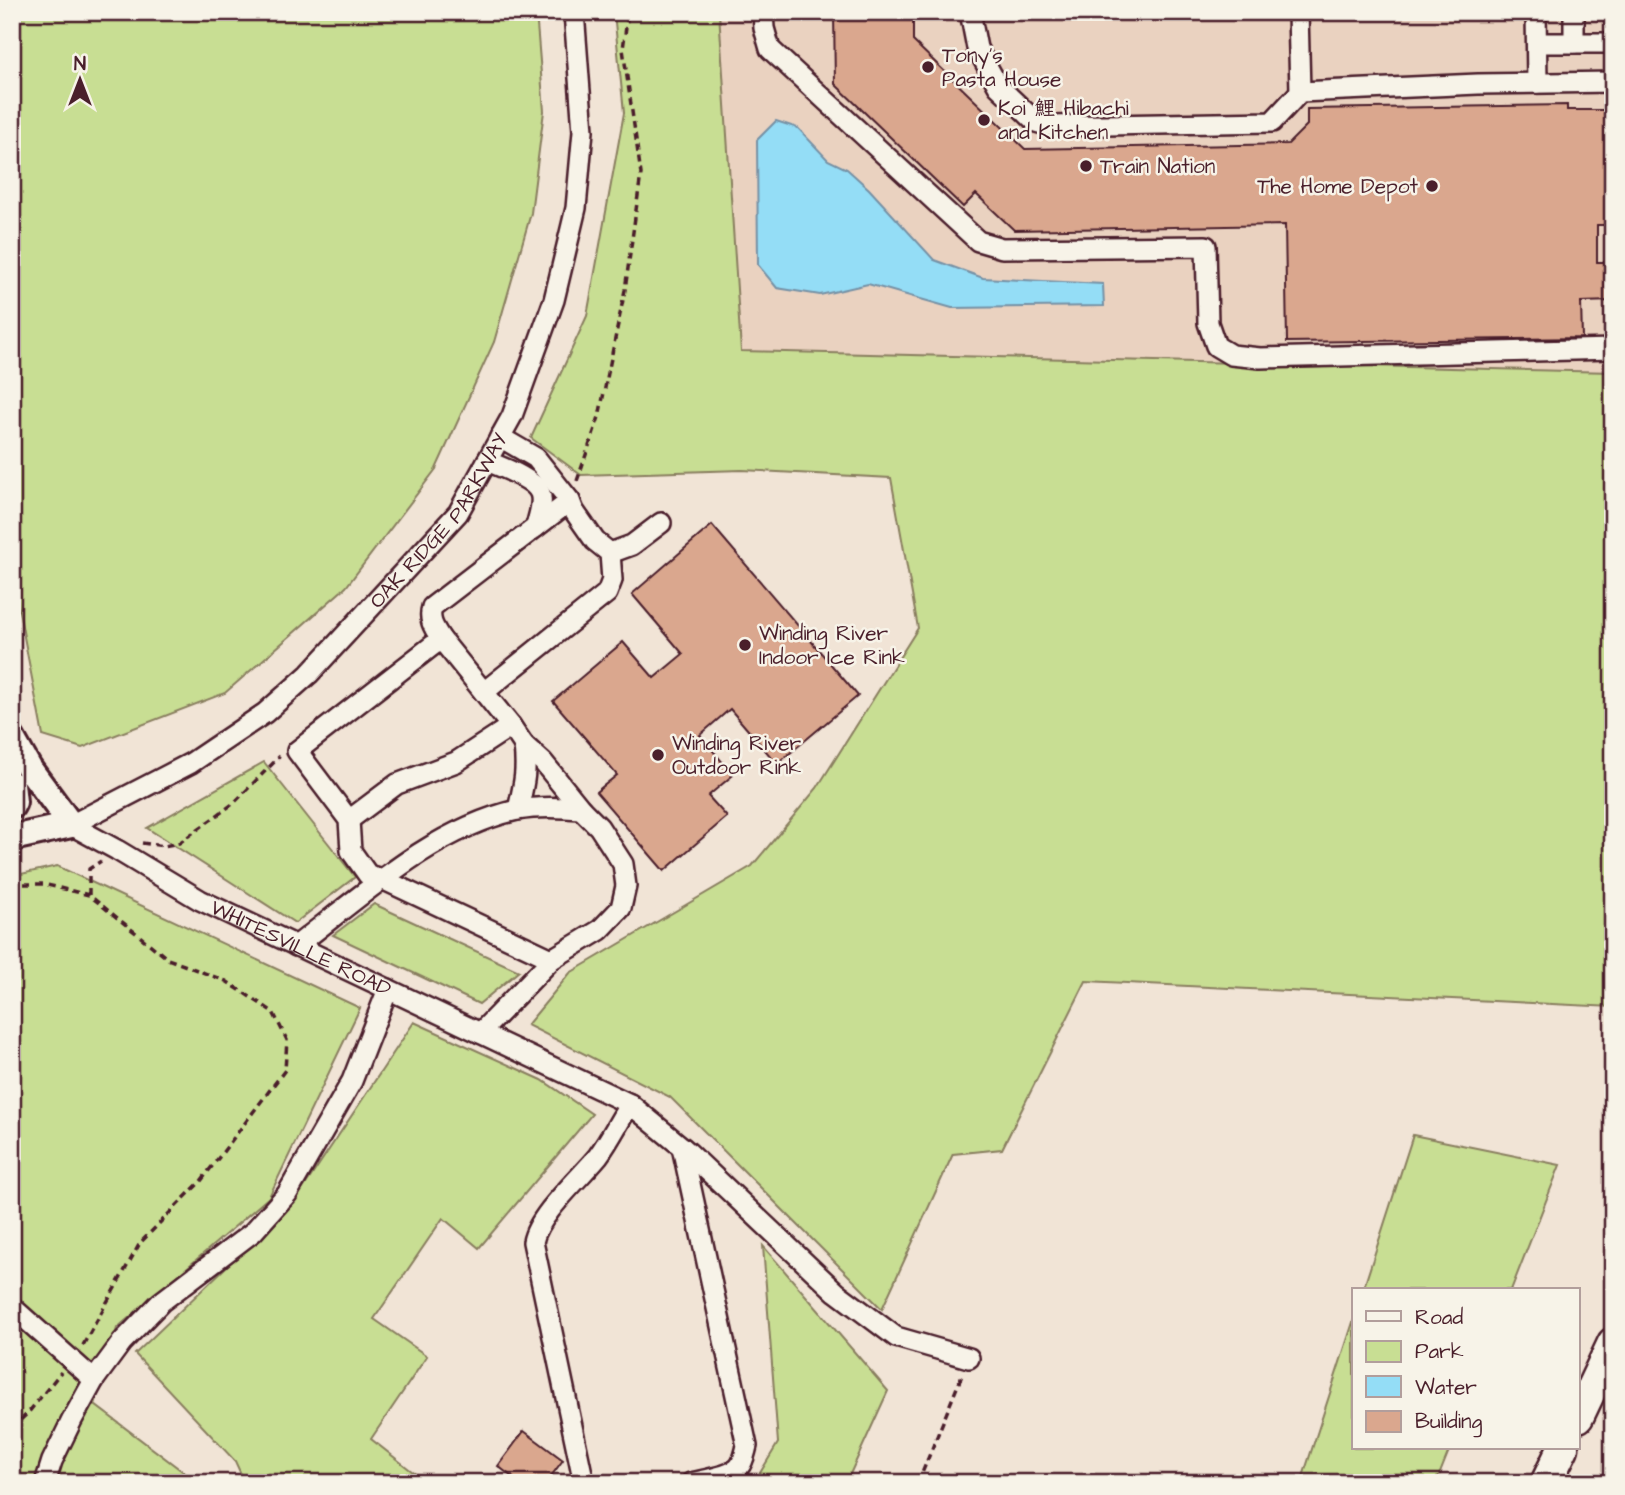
<svg xmlns="http://www.w3.org/2000/svg" width="1625" height="1495" viewBox="0 0 1625 1495" font-family="'Architects Daughter','LXGW WenKai TC',sans-serif">
	<rect width="100%" height="100%" fill="#f1e4d6"/>
	<filter id="ink" filterUnits="userSpaceOnUse"><feTurbulence type="fractalNoise" baseFrequency=".0143" numOctaves="2"/><feDisplacementMap in="SourceGraphic" scale="14" xChannelSelector="R" yChannelSelector="G"/><feConvolveMatrix kernelMatrix="1 2 1 2 8 2 1 2 1" color-interpolation-filters="sRGB"/></filter>
	<g filter="url(#ink)">
		<path fill="#ead2c0" d="M719,12H1613V372L741,351Z"/>
		<path fill="#c8de93" stroke="#897e5f" stroke-width="2" d="M12,12H536L544,111L531,213L494,342L436,469L346,587L225,693L82,748L43,736L12,574Z
			M614,12H719L741,351L1613,372V1007L1086,981L1002,1149L953,1154L882,1309L670,1097L527,1025L570,973L752,866L817,788L918,628L891,478L742,470L581,475L531,438L587,316L624,113Z
			M264,762L355,877L295,923L147,828Z
			M57,866L360,1008L269,1197L117,1328L95,1405L190,1477L193,1483H12V876Z
			M374,904L519,971L479,1004L333,935Z
			M414,1022L542,1080L592,1114L479,1248L443,1218L374,1319L427,1356L371,1439L427,1483H245L235,1461L135,1354L294,1202Z
			M1413,1135L1560,1165L1511,1290H1363Z
			M763,1246L888,1391L846,1483H754L778,1443Z
			M1354,1319V1448H1450L1436,1483H1301Z"/>
		<path fill="#94ddf6" stroke="#7691a5" stroke-width="2" d="M776,121L798,128L828,160L847,169L869,189L934,260L983,278L1103,284L1104,306L952,308L868,284L820,295L777,288L758,265L757,140Z"/>
		<path fill="#daa78e" stroke="#4a1f2b" stroke-width="2" d="M834,12H913V41L1025,149L1288,144L1307,125V109L1567,105V110H1613V225H1597V262H1613V301L1581,302L1582,338L1287,342L1285,225L1014,230L976,194L963,207L835,84Z
			M712,525L858,696L777,764L730,709L700,735L733,775L708,796L727,817L664,871L596,792L617,775L553,701L623,642L654,678L683,654L632,594Z
			M524,1431L563,1460L546,1483H520L498,1466Z"/>
		<g fill="none" stroke-linecap="round" stroke-linejoin="round">
			<g stroke="#4a1f2b" stroke-width="24">
				<g id="minor">
					<path d="M763,12L764,28L770,49L978,241L1002,248L1206,246L1208,323L1216,346L1231,355L1260,358L1613,349"/>
					<path d="M970,12L977,48L998,86L1036,122L1050,126L1272,122L1300,92L1478,84L1613,82"/>
					<path d="M1298,12L1300,92"/>
					<path d="M1536,12L1537,83"/>
					<path d="M1574,12V43"/>
					<path d="M1537,43H1613"/>
					<path d="M487,461C501,467 535,479 540,493C544,503 538,517 536,527"/>
					<path d="M610,553L632,545L661,523"/>
					<path d="M441,639L297,751L349,820L351,851L368,875L382,879L552,959"/>
					<path d="M484,692L607,593L612,580L610,553L595,541L574,511L570,501L536,458L500,437"/>
					<path d="M518,810C524,783 527,773 524,745"/>
					<path d="M349,820L397,784L456,762L511,726"/>
					<path id="s1" d="M71,825L117,850L200,900L630,1104L688,1152L836,1292L896,1337L969,1358"/>
					<path id="s2" d="M71,825L191,763L265,713L309,674L458,513L512,416L554,300L576,208L583,131L574,12"/>
					<path d="M296,946C364,894 432,830 517,810C539,806 560,807 581,809"/>
					<path d="M480,1033L552,959L600,930L621,908L626,886L623,864L599,827L581,809L543,762L524,745L511,726L441,639C434,628 428,620 432,607L570,501"/>
					<path d="M682,1147L747,1446C745,1453 744,1461 739,1467C731,1476 703,1480 691,1483"/>
					<path d="M12,1307L94,1380"/>
					<path d="M45,1483L52,1461L72,1420L94,1380L122,1342L161,1302L253,1232L287,1194L352,1081L388,989"/>
					<path d="M584,1483L533,1242C538,1215 580,1178 598,1156C610,1140 619,1121 630,1104"/>
				</g>
			</g>
			<g stroke="#4a1f2b" stroke-width="30">
				<path id="major" d="M12,738L29,768L71,825L12,838
					M12,784L14,802L12,806"/>
			</g>
			<g stroke="#4a1f2b" stroke-width="35">
				<path id="highway" d="M1578,1417L1613,1343
					M1546,1483L1563,1448"/>
			</g>
			<path stroke="#4a1f2b" stroke-width="3.5" stroke-dasharray="7 5" stroke-linecap="butt" d="M577,481L599,417L625,290L641,174L623,49L628,12
				M142,843L164,846L179,843L234,803L280,756
				M12,884H43L89,895L168,959L226,981L273,1012L287,1040L285,1070L201,1181L140,1243L82,1347
				M89,895V869L101,861
				M12,1428L28,1413L61,1372
				M918,1483L962,1375"/>
			<use href="#minor" stroke="#f7f3e8" stroke-width="19"/>
			<use href="#major" stroke="#f7f3e8" stroke-width="24"/>
			<use href="#highway" stroke="#f7f3e8" stroke-width="30"/>
		</g>
	</g>
	<g fill="#4a1f2b" stroke="#f7f3e8" stroke-width="2.5">
		<circle cx="928" cy="67" r="7"/>
		<circle cx="984" cy="120" r="7"/>
		<circle cx="1086" cy="166" r="7"/>
		<circle cx="1432" cy="186" r="7"/>
		<circle cx="745" cy="645" r="7"/>
		<circle cx="658" cy="755" r="7"/>
	</g>
	<g text-anchor="middle" stroke-width="5" stroke-linejoin="round" paint-order="stroke">
		<g font-size="21" fill="#4a1f2b" stroke="#f7f3e8" text-anchor="start">
			<text x="942" y="62">Tony's<tspan x="942" dy="24">Pasta House</tspan></text>
			<text x="998" y="115">Koi 鯉 Hibachi<tspan x="998" dy="24">and Kitchen</tspan></text>
			<text x="1100" y="173">Train Nation</text>
			<text x="1418" y="193" text-anchor="end">The Home Depot</text>
			<text x="759" y="640">Winding River<tspan x="759" dy="24">Indoor Ice Rink</tspan></text>
			<text x="672" y="750">Winding River<tspan x="672" dy="24">Outdoor Rink</tspan></text>
		</g>
		<g font-size="21" fill="#4a1f2b" stroke="#f7f3e8">
			<text dy="7" stroke="none"><textPath href="#s2" startOffset="485">OAK RIDGE PARKWAY</textPath></text>
			<text dy="7" stroke="none"><textPath href="#s1" startOffset="261">WHITESVILLE ROAD</textPath></text>
		</g>
	</g>
	<rect width="1625" height="1495" fill="none" stroke="#f7f3e8" stroke-width="42"/>
	<rect x="21" y="21" width="1583" height="1453" fill="none" stroke="#4a1f2b" stroke-width="2.5" filter="url(#ink)"/>
	<rect x="1352" y="1288" width="228" height="161" fill="#f7f3e8" stroke="#b29e9c" stroke-width="2"/>
	<rect x="1366" y="1311" width="35" height="10" fill="#f7f3e8" stroke="#b29e9c" stroke-width="2"/>
	<text x="1415" y="1324" font-size="21" fill="#4a1f2b">Road</text>
	<rect x="1366" y="1341" width="35" height="21" fill="#c8de93" stroke="#b29e9c" stroke-width="2"/>
	<text x="1415" y="1358" font-size="21" fill="#4a1f2b">Park</text>
	<rect x="1366" y="1376" width="35" height="21" fill="#94ddf6" stroke="#b29e9c" stroke-width="2"/>
	<text x="1415" y="1394" font-size="21" fill="#4a1f2b">Water</text>
	<rect x="1366" y="1411" width="35" height="21" fill="#daa78e" stroke="#b29e9c" stroke-width="2"/>
	<text x="1415" y="1428" font-size="21" fill="#4a1f2b">Building</text>
	<g transform="translate(80 80)" stroke="#f7f3e8" stroke-width="5" paint-order="stroke">
	<path d="M0-5L12 26L0 18L-12 26Z" fill="#4a1f2b"/>
	<text y="-10" font-size="19" font-weight="bold" text-anchor="middle" fill="#4a1f2b">N</text>
	</g>
</svg>
